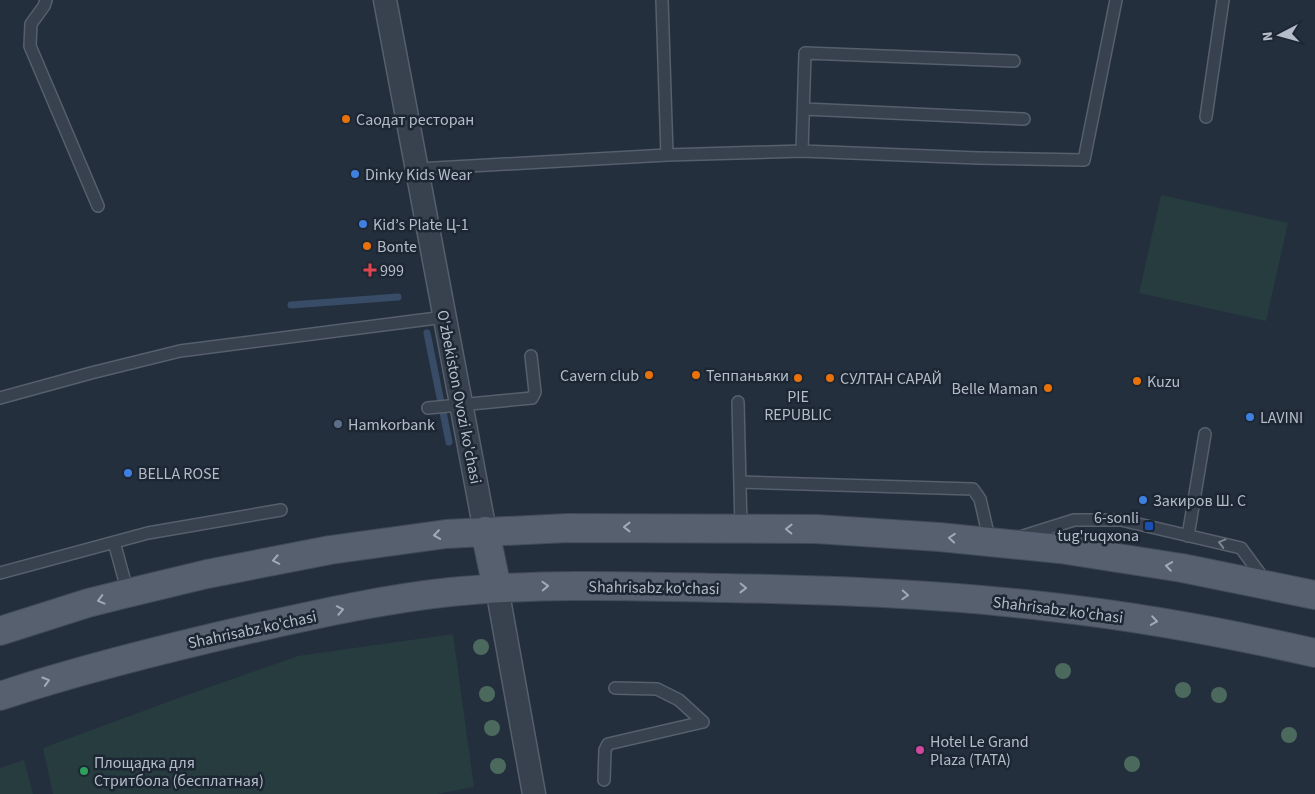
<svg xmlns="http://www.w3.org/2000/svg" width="1315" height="794" viewBox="0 0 1315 794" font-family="'Source Sans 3',sans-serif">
	<rect width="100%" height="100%" fill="#242f3e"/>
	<path fill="#263c3f" d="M1161,195L1288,223L1266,321L1139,293Z
		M453,634L474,787L437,794H53L43,748L173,700L298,656Z
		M24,760L33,794H0V768Z"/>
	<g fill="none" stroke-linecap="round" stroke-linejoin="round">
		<path stroke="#394c67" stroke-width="7" d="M291,305L398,297
			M427,333L449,442"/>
		<g stroke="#565f6c" stroke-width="14">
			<path id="lane" d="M46,0L44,6L31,24L30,46L98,206
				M662,0L667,155
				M804,109L1024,119
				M1206,117L1223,0
				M802,151L805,53L1014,61
				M417,169L667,155L802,151L978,158L1084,160L1116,0
				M0,398L91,373L180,351L445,317
				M738,402L741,528
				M428,408L532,398L535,392L531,356
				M740,482L973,489L980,499L990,542
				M1188,536L1205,434
				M1020,537L1074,520H1121L1241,548L1266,582
				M114,542L128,593
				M0,573L148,533L281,510
				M615,688L657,689L679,700L703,722
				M604,780L605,750L608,744L703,722"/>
		</g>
		<g stroke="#565f6c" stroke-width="25">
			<path id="street" d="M385,0L485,531
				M497,588L534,794"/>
		</g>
		<g stroke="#414a57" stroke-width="30">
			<path id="primary" d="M485,531L497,588
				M0,631L88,603L128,593L207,574L330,550L446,534L568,528L816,529L939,537L1060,549L1182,568L1315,595
				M0,696C85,668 171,647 259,627C322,613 385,599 450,592C541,583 632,586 724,588C833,590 943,594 1051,607C1140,617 1228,633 1315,653"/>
		</g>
		<use href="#lane" stroke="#38414e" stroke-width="11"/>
		<use href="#street" stroke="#38414e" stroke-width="22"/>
		<use href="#primary" stroke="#56606e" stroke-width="28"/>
	</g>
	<g fill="#4b6a5d">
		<circle cx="481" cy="647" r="8"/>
		<circle cx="1063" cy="671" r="8"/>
		<circle cx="1183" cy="690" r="8"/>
		<circle cx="487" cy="694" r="8"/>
		<circle cx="1219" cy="695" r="8"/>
		<circle cx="492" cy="728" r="8"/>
		<circle cx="1289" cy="735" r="8"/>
		<circle cx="1132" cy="764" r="8"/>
		<circle cx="498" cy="766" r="8"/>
	</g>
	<defs><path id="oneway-chevron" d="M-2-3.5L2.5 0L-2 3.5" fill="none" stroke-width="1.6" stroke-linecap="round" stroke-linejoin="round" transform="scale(1.25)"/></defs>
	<g stroke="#a1aab7">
		<use href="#oneway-chevron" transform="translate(627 527) rotate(180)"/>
		<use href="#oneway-chevron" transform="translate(789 529) rotate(-179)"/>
		<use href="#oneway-chevron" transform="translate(437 535) rotate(172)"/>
		<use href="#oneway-chevron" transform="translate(952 538) rotate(-175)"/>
		<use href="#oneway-chevron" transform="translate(276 560) rotate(169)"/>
		<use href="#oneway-chevron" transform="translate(1169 566) rotate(-171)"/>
		<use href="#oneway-chevron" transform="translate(545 586) rotate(-2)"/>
		<use href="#oneway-chevron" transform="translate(743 588) rotate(1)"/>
		<use href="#oneway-chevron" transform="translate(905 595) rotate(3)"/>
		<use href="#oneway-chevron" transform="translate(101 600) rotate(165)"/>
		<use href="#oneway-chevron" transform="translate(340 610) rotate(-11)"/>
		<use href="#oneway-chevron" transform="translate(1154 621) rotate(9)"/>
		<use href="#oneway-chevron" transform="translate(46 681) rotate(-17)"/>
	</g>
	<use stroke="#7c8592" href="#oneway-chevron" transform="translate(1222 543) rotate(-165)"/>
	<g fill="#e8710a" stroke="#1d2633" stroke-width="2">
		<circle cx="346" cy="119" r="5"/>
		<circle cx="367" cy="246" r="5"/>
		<circle cx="649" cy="375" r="5"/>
		<circle cx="696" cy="375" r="5"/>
		<circle cx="798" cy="378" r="5"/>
		<circle cx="830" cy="378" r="5"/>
		<circle cx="1137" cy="381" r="5"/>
		<circle cx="1048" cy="388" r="5"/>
	</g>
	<g fill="#3f7fe0" stroke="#1d2633" stroke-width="2">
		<circle cx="355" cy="174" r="5"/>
		<circle cx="363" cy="224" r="5"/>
		<circle cx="1250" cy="417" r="5"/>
		<circle cx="128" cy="473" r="5"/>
		<circle cx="1143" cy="500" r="5"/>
	</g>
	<path fill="#e0444e" stroke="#1d2633" stroke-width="2" d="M367.5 262.5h5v5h5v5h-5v5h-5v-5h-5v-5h5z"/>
	<circle fill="#5c6f8a" stroke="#1d2633" stroke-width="2" cx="338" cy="424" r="5"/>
	<rect fill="#1a4fb4" stroke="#1d2633" stroke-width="2" x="1144" y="521" width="10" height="10" rx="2.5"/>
	<circle fill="#d1479c" stroke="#1d2633" stroke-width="2" cx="920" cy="750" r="5"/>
	<circle fill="#2e9e5b" stroke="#1d2633" stroke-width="2" cx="84" cy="771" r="5"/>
	<g text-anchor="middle" stroke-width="5" stroke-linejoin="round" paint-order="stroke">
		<g font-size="16" fill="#b4bcc9" stroke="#1d2633" text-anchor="start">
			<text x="356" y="125">Саодат ресторан</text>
			<text x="365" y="180">Dinky Kids Wear</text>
			<text x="373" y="230">Kid’s Plate Ц-1</text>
			<text x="377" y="252">Bonte</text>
			<text x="380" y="276">999</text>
			<text x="639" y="381" text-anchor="end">Cavern club</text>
			<text x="706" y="381">Теппаньяки</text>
			<text x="840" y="384">СУЛТАН САРАЙ</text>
			<text x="1147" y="387">Kuzu</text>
			<text x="1038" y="394" text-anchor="end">Belle Maman</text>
			<text x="798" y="402" text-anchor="middle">PIE<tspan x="798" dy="18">REPUBLIC</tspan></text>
			<text x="1260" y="423">LAVINI</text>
			<text x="348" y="430">Hamkorbank</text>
			<text x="138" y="479">BELLA ROSE</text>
			<text x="1153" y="506">Закиров Ш. С</text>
			<text x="1139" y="523" text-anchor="end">6-sonli<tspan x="1139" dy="18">tug'ruqxona</tspan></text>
			<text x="930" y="747">Hotel Le Grand<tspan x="930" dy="18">Plaza (TATA)</tspan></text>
			<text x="94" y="768">Площадка для<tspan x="94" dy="18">Стритбола (бесплатная)</tspan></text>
		</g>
		<g font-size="16" fill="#b4bcc9" stroke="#1d2633">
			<text transform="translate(460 397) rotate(79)" y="6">O'zbekiston Ovozi ko'chasi</text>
			<text transform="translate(654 587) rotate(1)" y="6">Shahrisabz ko'chasi</text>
			<text transform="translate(1058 609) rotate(7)" y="6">Shahrisabz ko'chasi</text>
			<text transform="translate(252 629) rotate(-12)" y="6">Shahrisabz ko'chasi</text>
		</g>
	</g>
	<g transform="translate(1280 35) rotate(264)" stroke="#1d2633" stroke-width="4" paint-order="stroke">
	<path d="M0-4L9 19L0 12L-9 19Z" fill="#b4bcc9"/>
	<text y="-8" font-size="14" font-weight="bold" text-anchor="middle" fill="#b4bcc9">N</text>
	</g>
</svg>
